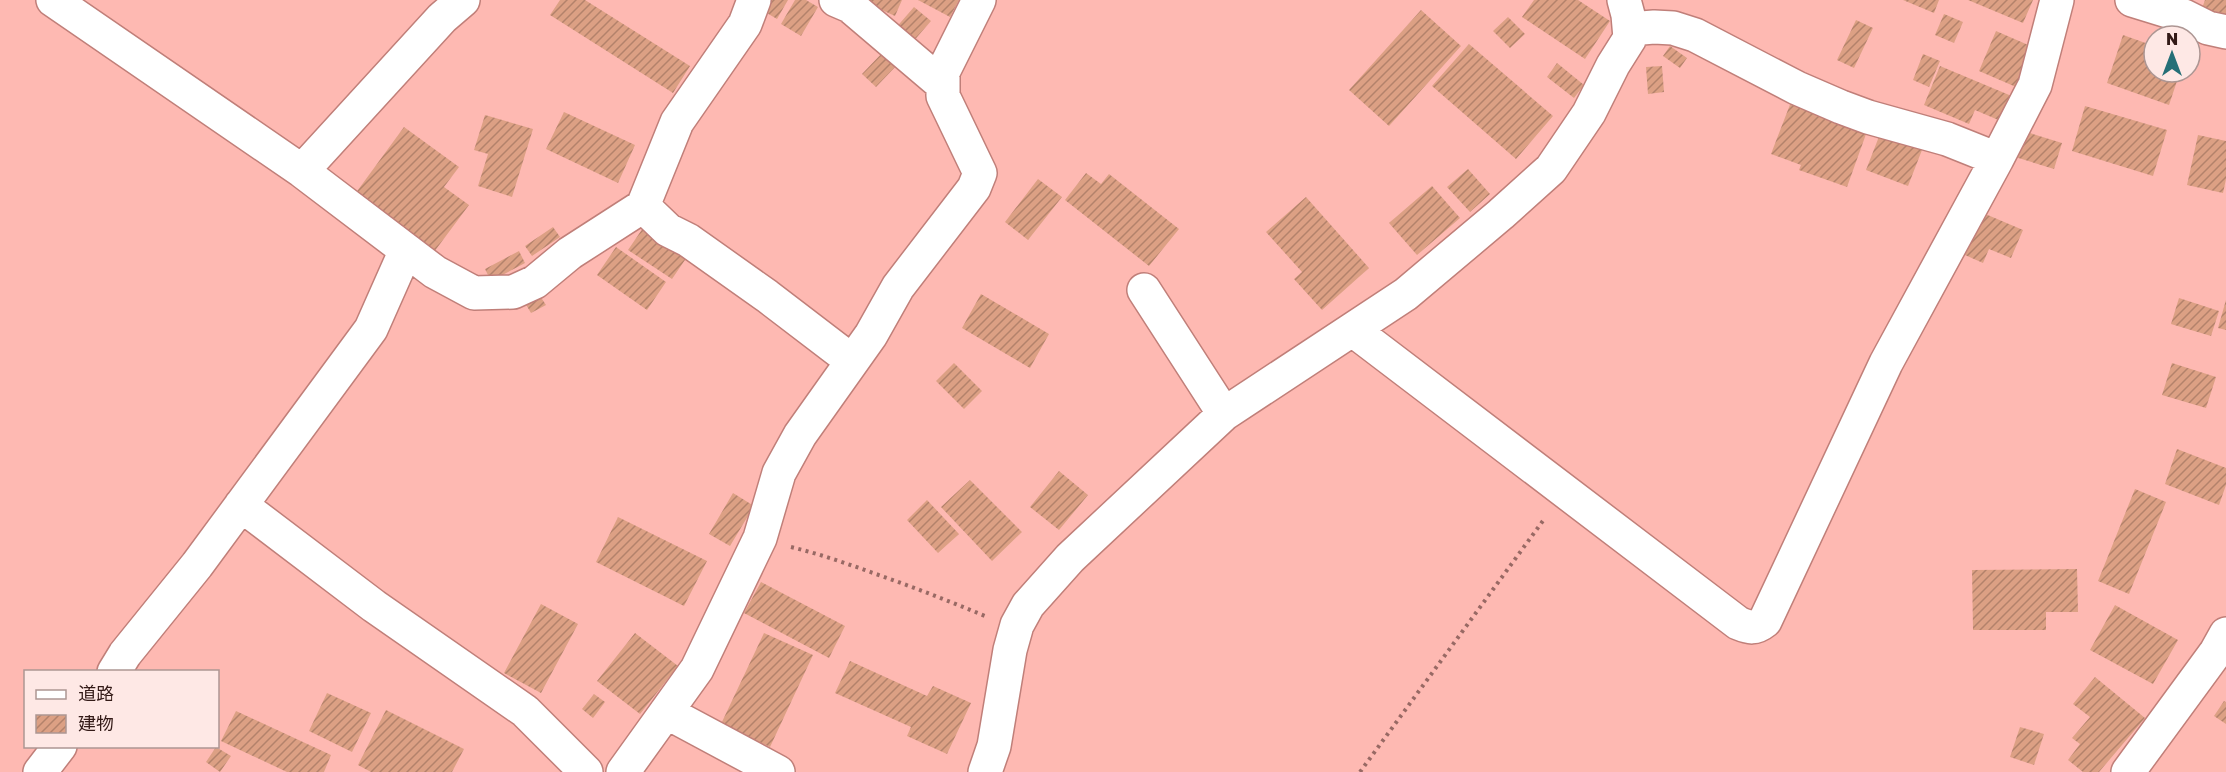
<svg xmlns="http://www.w3.org/2000/svg" width="2226" height="772" viewBox="0 0 2226 772" font-family="'Golos Text','Noto Sans JP',sans-serif">
	<defs>
		<pattern id="building-hatch" width="6" height="6" patternUnits="userSpaceOnUse" patternTransform="scale(1.5)"><rect width="6" height="6" fill="#dca084"/><path d="M-1 1l2-2M0 6l6-6M5 7l2-2" fill="none" stroke="#b3826b"/></pattern>
	</defs>
	<rect width="100%" height="100%" fill="#feb9b2"/>
	<path fill="url(#building-hatch)" d="M560,0H585L690,66L673,93L550,15Z
		M762,0H788L777,19L758,8Z
		M795,0H806L818,7L801,36L781,24Z
		M860,0H902L895,16Z
		M918,0H959L950,17Z
		M1534,0H1578L1610,21L1585,59L1522,17Z
		M1903,0H1939L1934,13Z
		M1968,0H2033L2023,23Z
		M2205,0H2226V21L2201,11Z
		M914,7L931,21L911,44L894,30Z
		M1421,10L1461,46L1389,126L1349,90Z
		M1944,14L1963,22L1954,43L1935,35Z
		M1508,17L1525,34L1510,48L1493,31Z
		M1856,20L1873,28L1854,68L1837,60Z
		M1996,31L2040,50L2023,90L1979,71Z
		M2123,35L2154,46V72H2180L2169,105L2107,83Z
		M1469,44L1553,116L1516,159L1432,86Z
		M1670,46L1687,58L1680,68L1663,56Z
		M885,50L899,63L876,87L862,74Z
		M1923,54L1940,61L1929,87L1913,80Z
		M1557,63L1584,85L1574,98L1547,77Z
		M1662,66L1664,92L1648,94L1646,67Z
		M1940,66L2014,97L2003,122L1975,110L1969,124L1924,105Z
		M1791,102L1870,123L1847,187L1799,170L1801,165L1771,154Z
		M2085,106L2167,130L2153,176L2072,151Z
		M564,112L635,145L618,183L546,149Z
		M485,115L533,129L512,197L478,186L488,154L474,150Z
		M404,127L459,167L444,187L469,205L434,252L355,194Z
		M2020,130L2062,143L2054,169L2012,156Z
		M1880,134L1922,150L1908,186L1866,170Z
		M2198,135L2226,141V179L2223,193L2187,185Z
		M1468,169L1490,194L1470,212L1447,187Z
		M1086,173L1101,184L1109,174L1179,229L1149,266L1065,200Z
		M1038,179L1062,197L1028,240L1005,222Z
		M1432,186L1460,218L1417,255L1389,223Z
		M1306,197L1369,268L1322,310L1294,279L1302,272L1266,232Z
		M1983,213L2023,230L2011,258L1989,249L1983,263L1965,255Z
		M553,227L560,237L532,256L525,246Z
		M643,228L687,257L672,279L628,250Z
		M616,247L666,282L647,310L597,275Z
		M519,251L525,263L491,281L485,269Z
		M536,290L546,305L531,313L522,298Z
		M981,294L1049,334L1030,368L962,328Z
		M2179,298L2219,311L2211,336L2171,324Z
		M2226,300V330L2218,328Z
		M954,363L982,391L964,409L936,381Z
		M2172,363L2216,377L2206,408L2162,395Z
		M2177,449L2226,468V485L2219,505L2165,484Z
		M1059,471L1088,495L1059,530L1030,507Z
		M970,480L1022,532L992,561L941,507Z
		M2135,489L2166,502L2129,594L2098,581Z
		M733,493L754,506L730,546L709,534Z
		M927,500L959,534L938,553L907,520Z
		M618,517L707,561L684,606L596,562Z
		M2077,569L2078,612H2046V630H1973L1972,570Z
		M761,582L845,626L829,658L744,613Z
		M541,604L578,624L541,693L504,673Z
		M2115,605L2178,640L2153,684L2090,650Z
		M635,633L678,666L640,714L597,681Z
		M764,633L813,655L770,747L721,724Z
		M850,661L927,696L933,686L971,703L947,754L907,736L911,727L835,693Z
		M2095,677L2145,718L2099,772H2083L2068,760L2080,744L2072,738L2090,717L2073,704Z
		M327,693L371,713L352,752L309,731Z
		M594,694L605,702L593,718L582,709Z
		M2224,701L2226,702V724L2214,716Z
		M386,710L464,749L452,772H371L358,765Z
		M236,711L331,755L324,772H287L221,741Z
		M2020,727L2044,734L2034,765L2010,757Z
		M216,747L231,756L220,772L206,762Z"/>
	<g fill="none" stroke-linecap="round" stroke-linejoin="round">
		<g stroke="#c07f79" stroke-width="36">
			<path id="minor" d="M53,0L302,171L435,272L474,293L513,292L535,282L570,253L643,206L668,230L688,240L767,296L852,361
				M836,0L850,6L943,85
				M2132,0L2184,16L2208,28L2226,32
				M1630,29L1654,27L1673,28L1695,35L1797,88L1841,107L1868,117L1947,139L1997,159
				M302,171L442,18L463,0
				M643,206L677,122L745,24L754,0
				M1144,290L1224,414
				M1353,330L1738,623C1750,628 1755,629 1765,621L1886,363L1997,159L2035,85L2057,0
				M241,505L374,606L525,711L586,772
				M114,672L125,654L197,565L371,329L406,250
				M666,712L778,772
				M40,772L60,746
				M623,772L697,669L760,538L779,473L800,435L871,335L898,287L974,188L980,173L943,96V72L979,0
				M985,772L994,746L1010,650L1017,625L1028,605L1070,558L1224,414L1406,294L1501,214L1551,169L1589,113L1613,65L1630,38L1628,15L1624,0
				M2128,772L2216,652L2226,634"/>
		</g>
		<path stroke="#986964" stroke-width="4" stroke-dasharray="3 4.5" stroke-linecap="butt" d="M791,547C820,554 848,564 876,574C913,587 949,601 985,616
			M1360,772L1545,518"/>
		<use href="#minor" stroke="#fff" stroke-width="33"/>
	</g>
	<rect x="24" y="670" width="195" height="78" fill="#fee8e5" stroke="#ad9693" stroke-width="1.5"/>
	<rect x="36" y="690" width="30" height="9" fill="#ffffff" stroke="#ad9693" stroke-width="1.5"/>
	<text x="78" y="700" font-size="18" fill="#331a17">道路</text>
	<rect x="36" y="715" width="30" height="18" fill="url(#building-hatch)" stroke="#ad9693" stroke-width="1.5"/>
	<text x="78" y="730" font-size="18" fill="#331a17">建物</text>
	<g transform="translate(2172 54)"><circle r="28" fill="#fee8e5" stroke="#ad9693" stroke-width="1.5"/>
	<path d="M0-4.5L10 22L0 15L-10 22Z" fill="#256f77"/>
	<text y="-9" font-size="16" font-weight="bold" text-anchor="middle" fill="#331a17">N</text>
	</g>
</svg>
